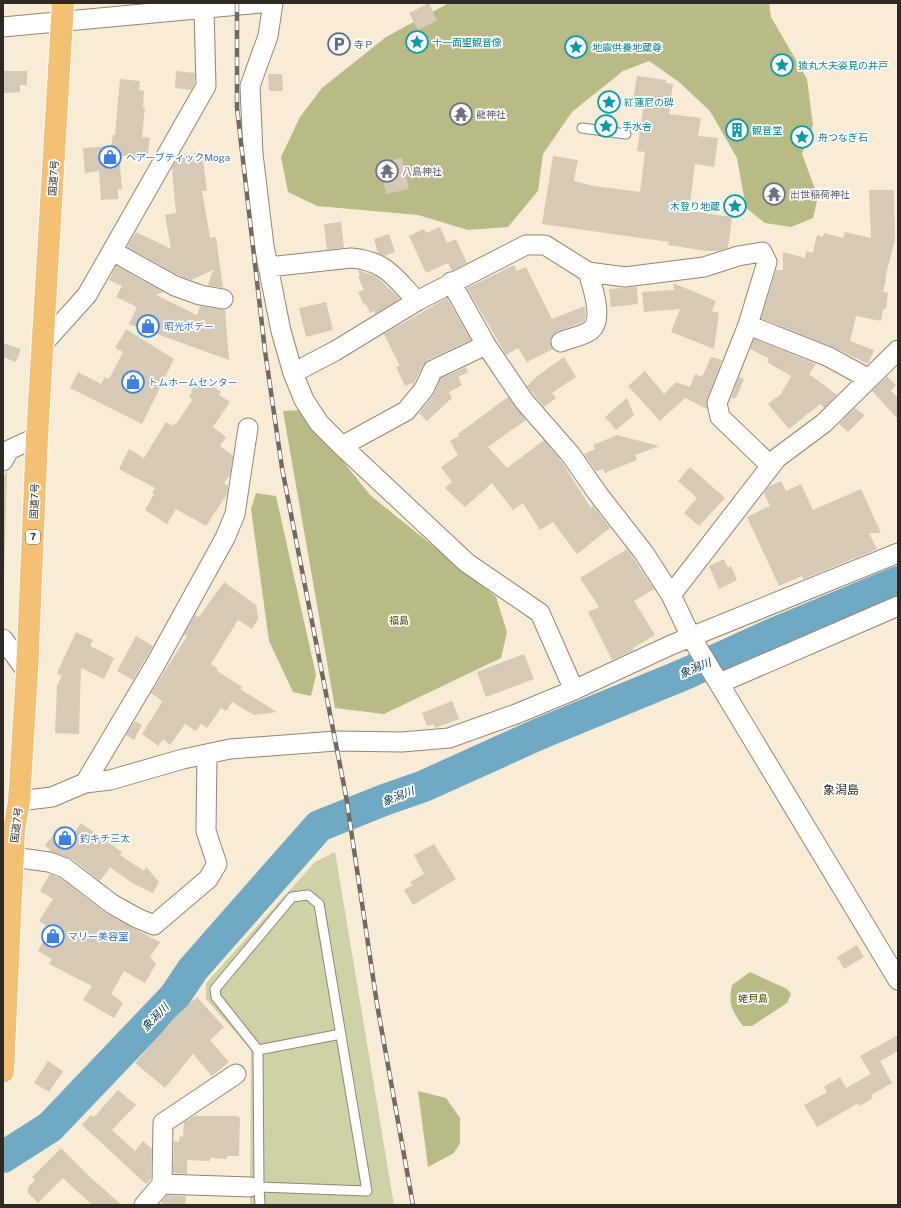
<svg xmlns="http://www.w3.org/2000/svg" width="901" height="1208" viewBox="0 0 901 1208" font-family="'Public Sans','Noto Sans JP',sans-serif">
	<rect width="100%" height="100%" fill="#f9ecd7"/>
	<path fill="#cfd2a6" d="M7,471L3,614V477Z
		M335,852L394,1205H250L251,1050L206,999V983L315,862Z"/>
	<path fill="#b8bb86" d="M449,3H769L771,17L807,79L813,125L802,154L818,197L813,218L791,227L765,223L746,208L737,158L710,111L679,82L649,61L623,71L572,112L543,154L538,191L508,227L468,230L418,215L317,206L288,192L281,157L300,117L322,88L386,37Z
		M302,410L370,495L496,597L507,632L501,658L384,714L335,708L283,411Z
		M256,493L276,496L316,675L311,696L293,692L269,641L251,509Z
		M750,972L787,989L791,994L787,1003L752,1026H743C732,1010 728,1005 732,985Z
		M418,1091L446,1098L460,1118V1143L454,1153L428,1167Z"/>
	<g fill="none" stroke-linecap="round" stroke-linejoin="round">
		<path stroke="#70a9c3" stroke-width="32" d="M3,1157L50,1127L175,996L193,969L319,826L384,800L424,786L539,734L685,674L773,634L898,582"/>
	</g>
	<path fill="#d6c9b5" d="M429,3L437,21L418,30L409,13Z
		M4,71H27V85H20V92L4,93Z
		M176,71L195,73L194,85L191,90L175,88Z
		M268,74H282L283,91H269Z
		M637,76L666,80V83L673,84L669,114L701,118L698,136L718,138L714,167L695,164L689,211L732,217L728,248L717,251H707L668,245L669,242L542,224L553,156L578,160L574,181L594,186L640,192L645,152L637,151L644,102L633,101Z
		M120,79L140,81L139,90L144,91L143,107H145L142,137L150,138L147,159L119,155L122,189H118V199L101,200L99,171L85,173L83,148L111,146L113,135H115Z
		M196,153L197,161L203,160L207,191H202L210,238L216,237L223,288L208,285L213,270L191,280L180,276L127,247L136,232L171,249L165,215L176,213L172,168L176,161H180V154Z
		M402,158L409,189L386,194L379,163Z
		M869,190H894L895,239L885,279H886L883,292L888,293L886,309H883L881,321L856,316L850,341L874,350L868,364L833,347L761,318L776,270H783V252L805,258L806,251L813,253L817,235L823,237L824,233L843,238L845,232L871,238Z
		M341,222L344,248L327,250L324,224Z
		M440,227L447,243L456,239L467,263L452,271L448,263L426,273L409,236L424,229L426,233Z
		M389,234L395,252L384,256L378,253L374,239Z
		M514,265L517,271L526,267L552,319L585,306L586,317L583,322L556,332L550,340L553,349L527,362L518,348L506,355L467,288Z
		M116,266L163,292L156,295L197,315L200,306L225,310L229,360L129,324L137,307L116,297L122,286L109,280Z
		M358,270L376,276L400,299L375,314L374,311L370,313L366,304L364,305L358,292L364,290L358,277L360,276Z
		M673,283L716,301L712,311L719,313L714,349L671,332L680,309L644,312L642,292L674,290Z
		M637,287L638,304L611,307L609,289Z
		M447,298L471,340L428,360L423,365L413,385L412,383L405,386L396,367L400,366L384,334Z
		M326,302L333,330L306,337L299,308Z
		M126,329L174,359L142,424L70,388L78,372L101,384L105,377L109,379L123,352L115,348Z
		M754,339L816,364L809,374L837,395L824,408L820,404L789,429L768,404L781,394L791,376L767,362L769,358L750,349Z
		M3,343L21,349L16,362L3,357Z
		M564,357L576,377L552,393L556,398L544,407L527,386L536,377Z
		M711,357L722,360L707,399V409L685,398L660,421L628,386L645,371L664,394L676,382L690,387L695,374L702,377Z
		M466,367L468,372L458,377L462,385L449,392L452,398L427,421L419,413L433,396L441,378Z
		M887,376L896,385L891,391L898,398V419L872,391Z
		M739,377L744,379L736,398H731Z
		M200,378L221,392L219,395L230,402L213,427L226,437L220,446L233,456L230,475L224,483L228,486L227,494L206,526L176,509L167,524L145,510L154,494L152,493L155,488L119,469L129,449L144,458L166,422L172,426L174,423L176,424L193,399L189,397L192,392L191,391Z
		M508,397L526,420L488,447L507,468L544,440L562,462L591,508L593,506L610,528L577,554L553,522L540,530L523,503L513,510L492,483L465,507L445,488L452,482L441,467L458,455L450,441L459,436L458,434Z
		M627,398L634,415L616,430L605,417Z
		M855,408L865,415L848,432L839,424Z
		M617,435L659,446L635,455L637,460L605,473L603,469L596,471L584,454L595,449L593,445Z
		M690,467L725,498L699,526L684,513L697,498L678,481Z
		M781,481L786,491L801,484L813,510L861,489L881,533H869L877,549L804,579L802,576L779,586L747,517L770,506L764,493L768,487Z
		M627,549L654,589L634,601L655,635L633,648L634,650L612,660L588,612L599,607L580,578Z
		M724,559L728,568L731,566L737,580L719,589L709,566Z
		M224,582L256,605L258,619L252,629L238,620L211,664L218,669L217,671L242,687L240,689L277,712L254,715L232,702L226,711L221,708L207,728L201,724L196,731L185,724L170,745L163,739L158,746L142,734L161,704L162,701L151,693L187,636L184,634L195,615L199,617Z
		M76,632L93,640L90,646L114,658L104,679L81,668L79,734L55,733L57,685L62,676L57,673Z
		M136,636L153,646L133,680L117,671Z
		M524,654L534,679L486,697L477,672Z
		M452,701L459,719L435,728L433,724L427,726L422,713Z
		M135,721L142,725L134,740L126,735Z
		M81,823L122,852L120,855L144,871L146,867L159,882L153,893L132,883L110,867L100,881L72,859L52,852L45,845L56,832L68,841Z
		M434,844L456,879L413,905L404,890L413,885L410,882L424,874L414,855Z
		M50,874L60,878L107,914L160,942L150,957L156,964L145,983L124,971L111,994L123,1003L114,1018L83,1000L92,986L49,964L52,959L38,951L50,928L39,921L53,899L40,891Z
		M857,945L864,957L844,969L837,957Z
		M197,997L224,1027L210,1040L229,1062L212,1076L193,1054L165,1088L135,1063L176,1016Z
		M898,1035V1051L880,1061L892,1083L871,1095L873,1098L860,1106L858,1103L817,1127L804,1105L827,1092L824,1087L840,1077L846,1088L871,1074L860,1056Z
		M48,1061L63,1071L49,1092L34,1083Z
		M118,1090L136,1105L112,1130L135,1151L143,1141L152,1149L151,1179L146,1184L82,1125L91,1115L94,1117Z
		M194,1116H237L240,1118L239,1156H227V1159L210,1158V1161L187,1160V1174L173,1173L174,1141L179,1142L180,1136L183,1137L184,1122Z
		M61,1148L91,1178L122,1205H92L63,1178L38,1203L28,1193V1187L35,1180L32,1177Z
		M167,1195L186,1196L185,1205H162V1201Z"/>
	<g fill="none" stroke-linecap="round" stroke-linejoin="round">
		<g stroke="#928673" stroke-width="11">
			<path id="service" d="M582,128L626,134
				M258,1050L341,1034
				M250,1187H259L367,1191L319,904L308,895L292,897L215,989L216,997L258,1050L259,1187L260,1205"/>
		</g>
		<g stroke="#928673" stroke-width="21">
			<path id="minor" d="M273,3L268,36L250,86L253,154L264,246L281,331L293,373L335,351L417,301L526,245H545L588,272L625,277L704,267L738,256L762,252L767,262L748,325L717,403L720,417L771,466
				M3,27L260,3
				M112,251L175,286L200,295L223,299
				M268,267L351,258C386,261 394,277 417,301
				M451,282L486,345L524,401L571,455L598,494L644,553L671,595
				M748,325L829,357L869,379
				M561,342C569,338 584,336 591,330C604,319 592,285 588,272
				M42,345L87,295L206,86L204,8
				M898,350L824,423L777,458L671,595L691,637L898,980
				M293,373L304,400L319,423L342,446L467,563L540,613L574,690
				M342,446L406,411L424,389L433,370L486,345
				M3,461L9,450L37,437
				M3,639L27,672
				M720,683L898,606
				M85,783L155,665L225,538L235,514L248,428
				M19,801L52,797L85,783L110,780L183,759L230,749L336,741L402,742L449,738L516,714L574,690L671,645L898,553
				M13,857L49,862L65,868L112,904L137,918L154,925L208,879L217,864L206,831L207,754
				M162,1184L250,1187
				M144,1205L162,1184L163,1123L236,1074"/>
		</g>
		<g stroke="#fff" stroke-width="24">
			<path id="trunk" d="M3,1072L14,830L19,801L27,672L37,437L63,3"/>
		</g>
		<use href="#service" stroke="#fff" stroke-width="9"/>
		<use href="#minor" stroke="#fff" stroke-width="19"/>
		<use href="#trunk" stroke="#f4c073" stroke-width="22"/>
		<g stroke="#716a5e" stroke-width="4.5">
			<path id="rail" d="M237,3V108L265,351L282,468L346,796L377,1004L413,1205"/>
		</g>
		<use href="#rail" stroke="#fff" stroke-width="3" stroke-dasharray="9" stroke-linecap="butt"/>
	</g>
	<defs>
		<g id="sight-ring" transform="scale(1.15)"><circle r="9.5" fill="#fff" stroke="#0f9aa8" stroke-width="1.5"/><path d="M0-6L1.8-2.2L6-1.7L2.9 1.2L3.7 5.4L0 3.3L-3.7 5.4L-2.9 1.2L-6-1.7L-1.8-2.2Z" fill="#0f9aa8"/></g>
		<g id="parking-ring" transform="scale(1.15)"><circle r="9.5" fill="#fff" stroke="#5c6f8a" stroke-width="1.5"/><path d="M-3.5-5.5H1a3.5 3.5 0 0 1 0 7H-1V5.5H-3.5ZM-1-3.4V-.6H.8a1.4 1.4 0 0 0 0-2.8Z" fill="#5c6f8a"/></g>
		<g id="temple-ring" transform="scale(1.15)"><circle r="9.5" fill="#fff" stroke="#6b7280" stroke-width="1.5"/><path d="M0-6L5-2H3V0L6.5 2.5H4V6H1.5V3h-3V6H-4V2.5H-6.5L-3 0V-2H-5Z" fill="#6b7280"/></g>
		<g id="building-ring" transform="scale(1.15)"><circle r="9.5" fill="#fff" stroke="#0f9aa8" stroke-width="1.5"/><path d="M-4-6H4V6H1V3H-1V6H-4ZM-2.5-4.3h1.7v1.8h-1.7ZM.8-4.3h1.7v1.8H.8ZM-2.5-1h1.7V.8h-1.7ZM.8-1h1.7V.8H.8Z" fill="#0f9aa8"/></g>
		<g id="shop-ring" transform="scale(1.15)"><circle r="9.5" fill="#fff" stroke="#3f7fe0" stroke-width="1.5"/><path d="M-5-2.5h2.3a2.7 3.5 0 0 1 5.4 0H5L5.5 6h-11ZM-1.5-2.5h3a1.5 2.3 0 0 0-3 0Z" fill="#3f7fe0"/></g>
	</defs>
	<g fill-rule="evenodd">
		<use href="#sight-ring" x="417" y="42"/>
		<use href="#parking-ring" x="339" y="44"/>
		<use href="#sight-ring" x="576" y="47"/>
		<use href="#sight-ring" x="782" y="65"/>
		<use href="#sight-ring" x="609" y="102"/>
		<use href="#temple-ring" x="461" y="114"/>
		<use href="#sight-ring" x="606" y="126"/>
		<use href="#building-ring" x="737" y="130"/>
		<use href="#sight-ring" x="802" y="137"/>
		<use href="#shop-ring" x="110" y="157"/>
		<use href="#temple-ring" x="387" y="171"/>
		<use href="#temple-ring" x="774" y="194"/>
		<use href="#sight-ring" x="735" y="206"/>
		<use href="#shop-ring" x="148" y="326"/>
		<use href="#shop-ring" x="133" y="382"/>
		<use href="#shop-ring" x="65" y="838"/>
		<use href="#shop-ring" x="53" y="936"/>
	</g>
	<g text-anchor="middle" stroke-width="3.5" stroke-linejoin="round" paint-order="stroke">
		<rect fill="#fff" stroke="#6d6964" stroke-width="1" x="26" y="530" width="14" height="14" rx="3"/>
		<g font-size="9" font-weight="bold" fill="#2e2922">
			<text x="33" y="540">7</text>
		</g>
		<g font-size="10" fill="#0d838f" stroke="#fff" text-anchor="start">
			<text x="432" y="46">十一面聖観音像</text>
			<text x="592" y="51">地震供養地蔵尊</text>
			<text x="798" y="69">猿丸大夫姿見の井戸</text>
			<text x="624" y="106">紅蓮尼の碑</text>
			<text x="622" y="130">手水舎</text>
			<text x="752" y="134">観音堂</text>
			<text x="818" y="141">舟つなぎ石</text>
			<text x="720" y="210" text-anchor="end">木登り地蔵</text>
		</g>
		<g font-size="10" fill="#4e5e75" stroke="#fff" text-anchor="start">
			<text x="354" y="48">寺Ｐ</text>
		</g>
		<g font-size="10" fill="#5b616d" stroke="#fff" text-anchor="start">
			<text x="476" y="118">龍神社</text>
			<text x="402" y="175">八島神社</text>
			<text x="790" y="198">出世稲荷神社</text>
		</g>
		<g font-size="10" fill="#366cbe" stroke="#fff" text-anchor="start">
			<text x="126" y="161">ヘアーブティックMoga</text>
			<text x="164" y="330">昭光ボデー</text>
			<text x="148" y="386">トムホームセンター</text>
			<text x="80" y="842">釣キチ三太</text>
			<text x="68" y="940">マリー美容室</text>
		</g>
		<g font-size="10" fill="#2e2922" stroke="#fff">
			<text transform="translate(53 178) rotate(-86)" y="4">国道7号</text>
			<text transform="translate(34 501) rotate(-88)" y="4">国道7号</text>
			<text transform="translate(16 825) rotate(-83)" y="4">国道7号</text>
		</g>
		<g font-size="10" fill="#474808" stroke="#fff">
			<text x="399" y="624">福島</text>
			<text x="753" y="1002">姥貝島</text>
		</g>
		<g font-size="11" font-style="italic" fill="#013749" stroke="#fff">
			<text transform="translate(695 668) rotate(-23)" y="4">象潟川</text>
			<text transform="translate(398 796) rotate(-21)" y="4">象潟川</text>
			<text transform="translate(155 1017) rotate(-46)" y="4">象潟川</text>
		</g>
		<g font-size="12" fill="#2e2922" stroke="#fff">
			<text x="841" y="794">象潟島</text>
		</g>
	</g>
	<rect width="901" height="1208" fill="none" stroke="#2e2922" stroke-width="8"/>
</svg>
